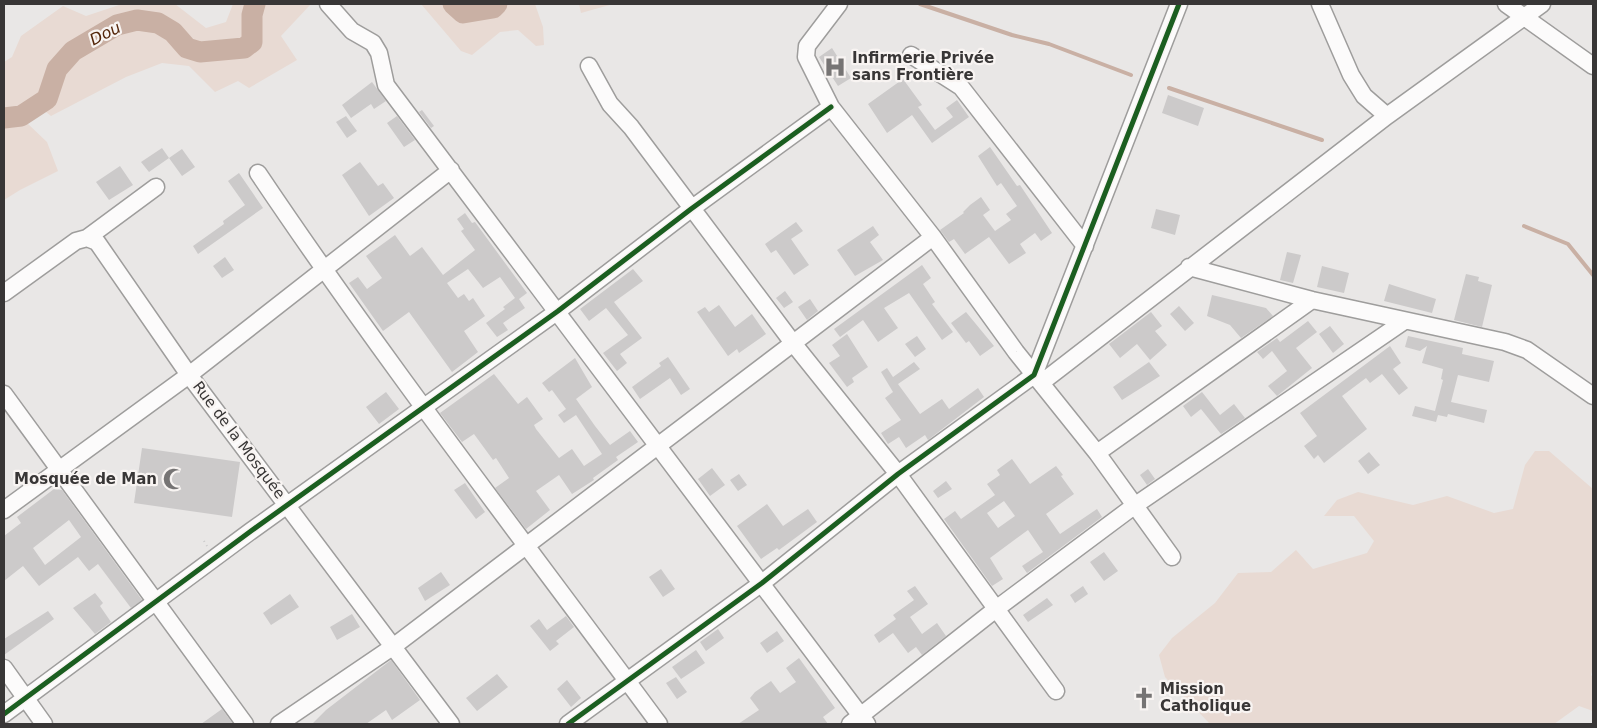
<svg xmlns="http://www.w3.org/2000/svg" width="1597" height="728" viewBox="0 0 1597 728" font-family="'DejaVu Sans',sans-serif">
	<rect width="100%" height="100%" fill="#e9e7e6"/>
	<path fill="#e8dad3" d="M122,4H175L206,28L226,22L233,4H311L281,36L297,60L249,88L238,81L215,92L189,66L162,63L126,77L51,116L41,108L27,123L47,142L58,171L20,190L4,200V62L12,57L21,36L63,6L86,16Z
		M421,4H535L543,27L544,45L536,46L518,30L500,32L472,55L461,51Z
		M579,4H613L581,13Z
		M1535,451H1549L1593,489V668L1591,675L1593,677V711L1579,706L1554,724H1210L1165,677L1159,655L1172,638L1215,603L1238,573L1271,572L1296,550L1313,569L1367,553L1374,541L1354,516H1324L1337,500L1358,492L1413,505L1447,496L1494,513L1513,509L1525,465Z"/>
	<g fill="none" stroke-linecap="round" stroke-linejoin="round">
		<path stroke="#c9b0a4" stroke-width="4" d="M920,4L1012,35L1049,44L1131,75
			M1169,88L1322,140
			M1524,226L1568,244L1593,275"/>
		<path stroke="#c9b0a4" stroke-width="21" d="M453,4L463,13L493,8L497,4
			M4,118L21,116L47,99L57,69L73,51L117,25L137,20L158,23L173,32L187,48L200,52L244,48L252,42V15L255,4"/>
	</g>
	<path fill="#cccaca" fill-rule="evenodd" d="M832,48L851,78L838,86L819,57Z
		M903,79L922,105L918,107L935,130L953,117L946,108L957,100L969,117L932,143L912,115L887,133L868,104Z
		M372,82L386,101L374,109L371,104L351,118L342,105Z
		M1168,95L1204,108L1198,126L1162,113Z
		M422,110L434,126L431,128L419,112Z
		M346,116L357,131L347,138L336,122Z
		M397,116L415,140L404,147L387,123Z
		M990,147L1017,186L1020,185L1052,233L1041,241L1035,233L1020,244L1026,253L1009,264L989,237L965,254L954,239L949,242L940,230L964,213L963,212L970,205L981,197L990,210L983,215L995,231L1011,220L1006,214L1017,206L1001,183L997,186L978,156Z
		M162,148L169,158L149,172L141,162Z
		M182,149L195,167L182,176L169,158Z
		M360,162L378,186L383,183L394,198L369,216L342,175Z
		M120,166L133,185L109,200L96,182Z
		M239,173L263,208L198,254L193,246L224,224L223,221L245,205L228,181Z
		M1156,209L1180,215L1175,235L1151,228Z
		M465,213L472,223L475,222L527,293L519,299L525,308L503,323L508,330L497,337L486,323L505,309L503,307L515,298L500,277L483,288L468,269L447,283L458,298L464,294L469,301L473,298L485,316L464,331L478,352L452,372L409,312L383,331L349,283L358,277L367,289L382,278L366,256L395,235L410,256L422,247L443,275L475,250L461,231L464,229L457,219Z
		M796,222L803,231L791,239L809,265L794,275L776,250L771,253L765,244Z
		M873,226L879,235L870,242L883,260L855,276L837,250Z
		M1287,252L1301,255L1293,283L1280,280Z
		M225,257L234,270L222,278L213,266Z
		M922,265L931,278L923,284L935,302L932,304L953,332L942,340L909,293L884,308L898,328L878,342L863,320L840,337L834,329Z
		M1322,266L1349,273L1344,293L1317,287Z
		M633,269L643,281L614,302L642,338L620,354L627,363L617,371L603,353L628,335L606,308L589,321L580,309Z
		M1466,274L1479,277L1478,281L1492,285L1482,327L1454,320Z
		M1389,284L1436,299L1432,313L1384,301Z
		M785,291L793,302L784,308L776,298Z
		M1212,295L1266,308L1273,316L1241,338L1230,325L1207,316Z
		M810,299L818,311L807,320L798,307Z
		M719,305L735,327L752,314L766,334L739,353L737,349L728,356L697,312L705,307L709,312Z
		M1179,306L1194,323L1185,331L1170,314Z
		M966,312L994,346L980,356L969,341L966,343L951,323Z
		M1151,312L1162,326L1155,331L1167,345L1150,360L1137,344L1120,358L1109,344Z
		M1308,321L1317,332L1296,348L1312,368L1277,396L1268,386L1287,371L1272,351L1263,359L1257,352L1277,338L1280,342Z
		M1330,326L1344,344L1333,353L1319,334Z
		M847,334L868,367L852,378L854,382L847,387L829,363L840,356L832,345Z
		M917,336L926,349L915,357L905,344Z
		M1408,336L1463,348L1462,354L1494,361L1489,382L1458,375L1451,402L1487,410L1484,423L1448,414L1447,417L1438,415L1436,422L1412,416L1415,406L1435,411L1443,380L1441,379L1443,369L1422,363L1427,346L1420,351L1405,347Z
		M1390,346L1401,363L1393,369L1408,388L1399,395L1382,374L1370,383L1366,378L1342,396L1367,429L1324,463L1318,455L1314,459L1304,446L1317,436L1300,413Z
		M668,357L690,389L681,395L670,378L640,399L632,387L661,366L659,363Z
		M575,358L592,387L576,399L595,426L610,445L630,431L638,442L616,457L618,460L593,478L594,480L572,494L559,475L536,491L550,510L526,529L495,488L509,478L496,458L493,460L474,434L462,442L440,413L494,374L518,404L527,397L543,419L534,425L536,429L559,458L572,449L584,466L602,454L576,415L564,423L558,415L566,409L552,390L549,392L542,383Z
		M914,362L920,369L898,384L920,414L942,399L949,409L978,388L984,397L928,440L925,435L906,448L899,437L888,444L881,433L901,420L885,398L893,392L881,372L887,368L893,377Z
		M1149,362L1160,376L1122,400L1113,387Z
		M386,392L399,409L379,424L366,407Z
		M1202,392L1220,415L1234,404L1245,418L1221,434L1201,409L1191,417L1183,406Z
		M142,448L240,462L232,517L134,503Z
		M1369,452L1380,465L1368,474L1358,461Z
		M1012,459L1030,484L1056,466L1063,475L1061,476L1074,494L1046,514L1060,534L1097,509L1102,517L1027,573L1022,566L1043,552L1028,530L990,558L1003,579L992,586L944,519L955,511L961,519L995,495L987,484L1000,475L997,470ZM1004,501L1015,516L998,528L987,513Z
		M712,468L725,485L710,496L698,479Z
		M1148,469L1155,479L1147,485L1140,475Z
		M739,474L747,485L738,491L730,480Z
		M946,481L952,489L938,498L933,491Z
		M465,483L485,512L476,519L454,490Z
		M54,489L62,490L142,600L131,608L98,564L89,571L78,557L39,586L23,566L4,581V536L21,523L17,517ZM69,520L81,537L45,565L33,548Z
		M767,504L783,526L808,509L817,522L779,550L777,548L761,559L737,526Z
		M1104,552L1118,571L1104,581L1090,562Z
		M661,569L675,589L663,597L649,577Z
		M441,572L450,585L425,601L418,588Z
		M915,586L928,604L910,617L922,634L937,623L946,636L922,655L916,647L908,653L893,633L879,643L874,635L896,619L893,615L914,600L907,591Z
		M1083,586L1088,594L1075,603L1070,595Z
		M95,593L103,603L100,606L111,622L95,634L73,608Z
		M290,594L299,607L271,625L263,613Z
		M1047,598L1053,605L1028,622L1023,615Z
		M48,611L54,619L4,655V639Z
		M352,614L360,627L337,640L330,627Z
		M566,616L574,627L556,641L559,644L550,651L530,626L539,619L547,630Z
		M718,629L724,638L706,651L700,642Z
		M777,631L784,641L767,653L760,643Z
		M696,650L705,663L681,679L672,667Z
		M799,658L835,708L823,717L828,724H738L759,710L750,698L755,692L771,681L780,693L796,682L786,668Z
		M391,660L420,700L392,720L386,710L366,724H312L326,710Z
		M497,674L508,687L477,711L466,698Z
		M676,677L687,692L677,699L666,683Z
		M567,680L581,698L571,707L557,689Z
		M222,709L233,724H201Z"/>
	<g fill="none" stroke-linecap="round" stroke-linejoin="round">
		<g stroke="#9e9d9c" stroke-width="19">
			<path id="minor" d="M328,4L352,31L373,43L379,53L386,85L867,724
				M839,4L807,46L806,57L831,107L933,237L1016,352L1097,453L1172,557
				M1320,4L1351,75L1364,96L1387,116
				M1506,4L1593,66
				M911,55L961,87L1085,246
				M589,66L610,104L631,127L793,343L898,474L1056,691
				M258,173C385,362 524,541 659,724
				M87,238L156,187
				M1189,267L1312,300L1505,342L1527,350L1593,396
				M4,293L76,241L87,238L97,242L189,375L451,724
				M1041,383L1387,116L1542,4
				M4,394L245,724
				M1097,453L1312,300
				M4,510L189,375L451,170
				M4,668L44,724
				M4,714L251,531L558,311L691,209L831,107
				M279,724L394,646L933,237
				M568,724L762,583L898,474L1034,375L1179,4
				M850,724L996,609L1134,506L1403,322"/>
		</g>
		<path stroke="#c6c6c6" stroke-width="2" stroke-dasharray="1 4" stroke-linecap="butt" d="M204,541L207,546"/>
		<use href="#minor" stroke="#fcfbfb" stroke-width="16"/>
		<g stroke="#f8f4f2" stroke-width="8">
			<path id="cycleway" d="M4,714L251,531L558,311L691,209L831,107
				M568,724L762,583L898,474L1034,375L1179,4"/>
		</g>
		<use href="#cycleway" stroke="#1b5e20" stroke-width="5"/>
	</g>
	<defs>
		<g id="hospital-bare" transform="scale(1.725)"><path d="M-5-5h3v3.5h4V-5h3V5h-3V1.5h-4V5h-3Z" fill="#767474" stroke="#f8f4f2" stroke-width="2.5" paint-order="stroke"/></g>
		<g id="mosque-bare" transform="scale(1.725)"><path d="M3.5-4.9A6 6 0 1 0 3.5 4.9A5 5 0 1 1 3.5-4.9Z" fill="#767474" stroke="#f8f4f2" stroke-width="2.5" paint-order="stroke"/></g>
		<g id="church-bare" transform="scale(1.725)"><path d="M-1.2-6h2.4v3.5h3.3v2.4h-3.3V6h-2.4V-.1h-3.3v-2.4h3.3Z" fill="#767474" stroke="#f8f4f2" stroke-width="2.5" paint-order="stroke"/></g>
	</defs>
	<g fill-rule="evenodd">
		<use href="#hospital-bare" x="835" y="67"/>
		<use href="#mosque-bare" x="174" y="479"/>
		<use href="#church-bare" x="1144" y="698"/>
	</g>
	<g text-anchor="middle" stroke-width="4.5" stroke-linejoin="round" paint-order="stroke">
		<g font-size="15" font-weight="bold" fill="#383636" stroke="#f8f4f2" text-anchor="start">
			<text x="852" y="63">Infirmerie Privée<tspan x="852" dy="17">sans Frontière</tspan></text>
			<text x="157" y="484" text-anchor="end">Mosquée de Man</text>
			<text x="1160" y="694">Mission<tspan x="1160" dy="17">Catholique</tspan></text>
		</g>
		<g font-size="15" fill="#383636" stroke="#f8f4f2">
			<text transform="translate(239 440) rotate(53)" y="5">Rue de la Mosquée</text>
		</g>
		<g font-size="16" font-style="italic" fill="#532509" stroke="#f8f4f2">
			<text transform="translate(105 33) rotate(-27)" y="6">Dou</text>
		</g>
	</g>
	<rect width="1597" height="728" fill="none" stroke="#383636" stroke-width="10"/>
</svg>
